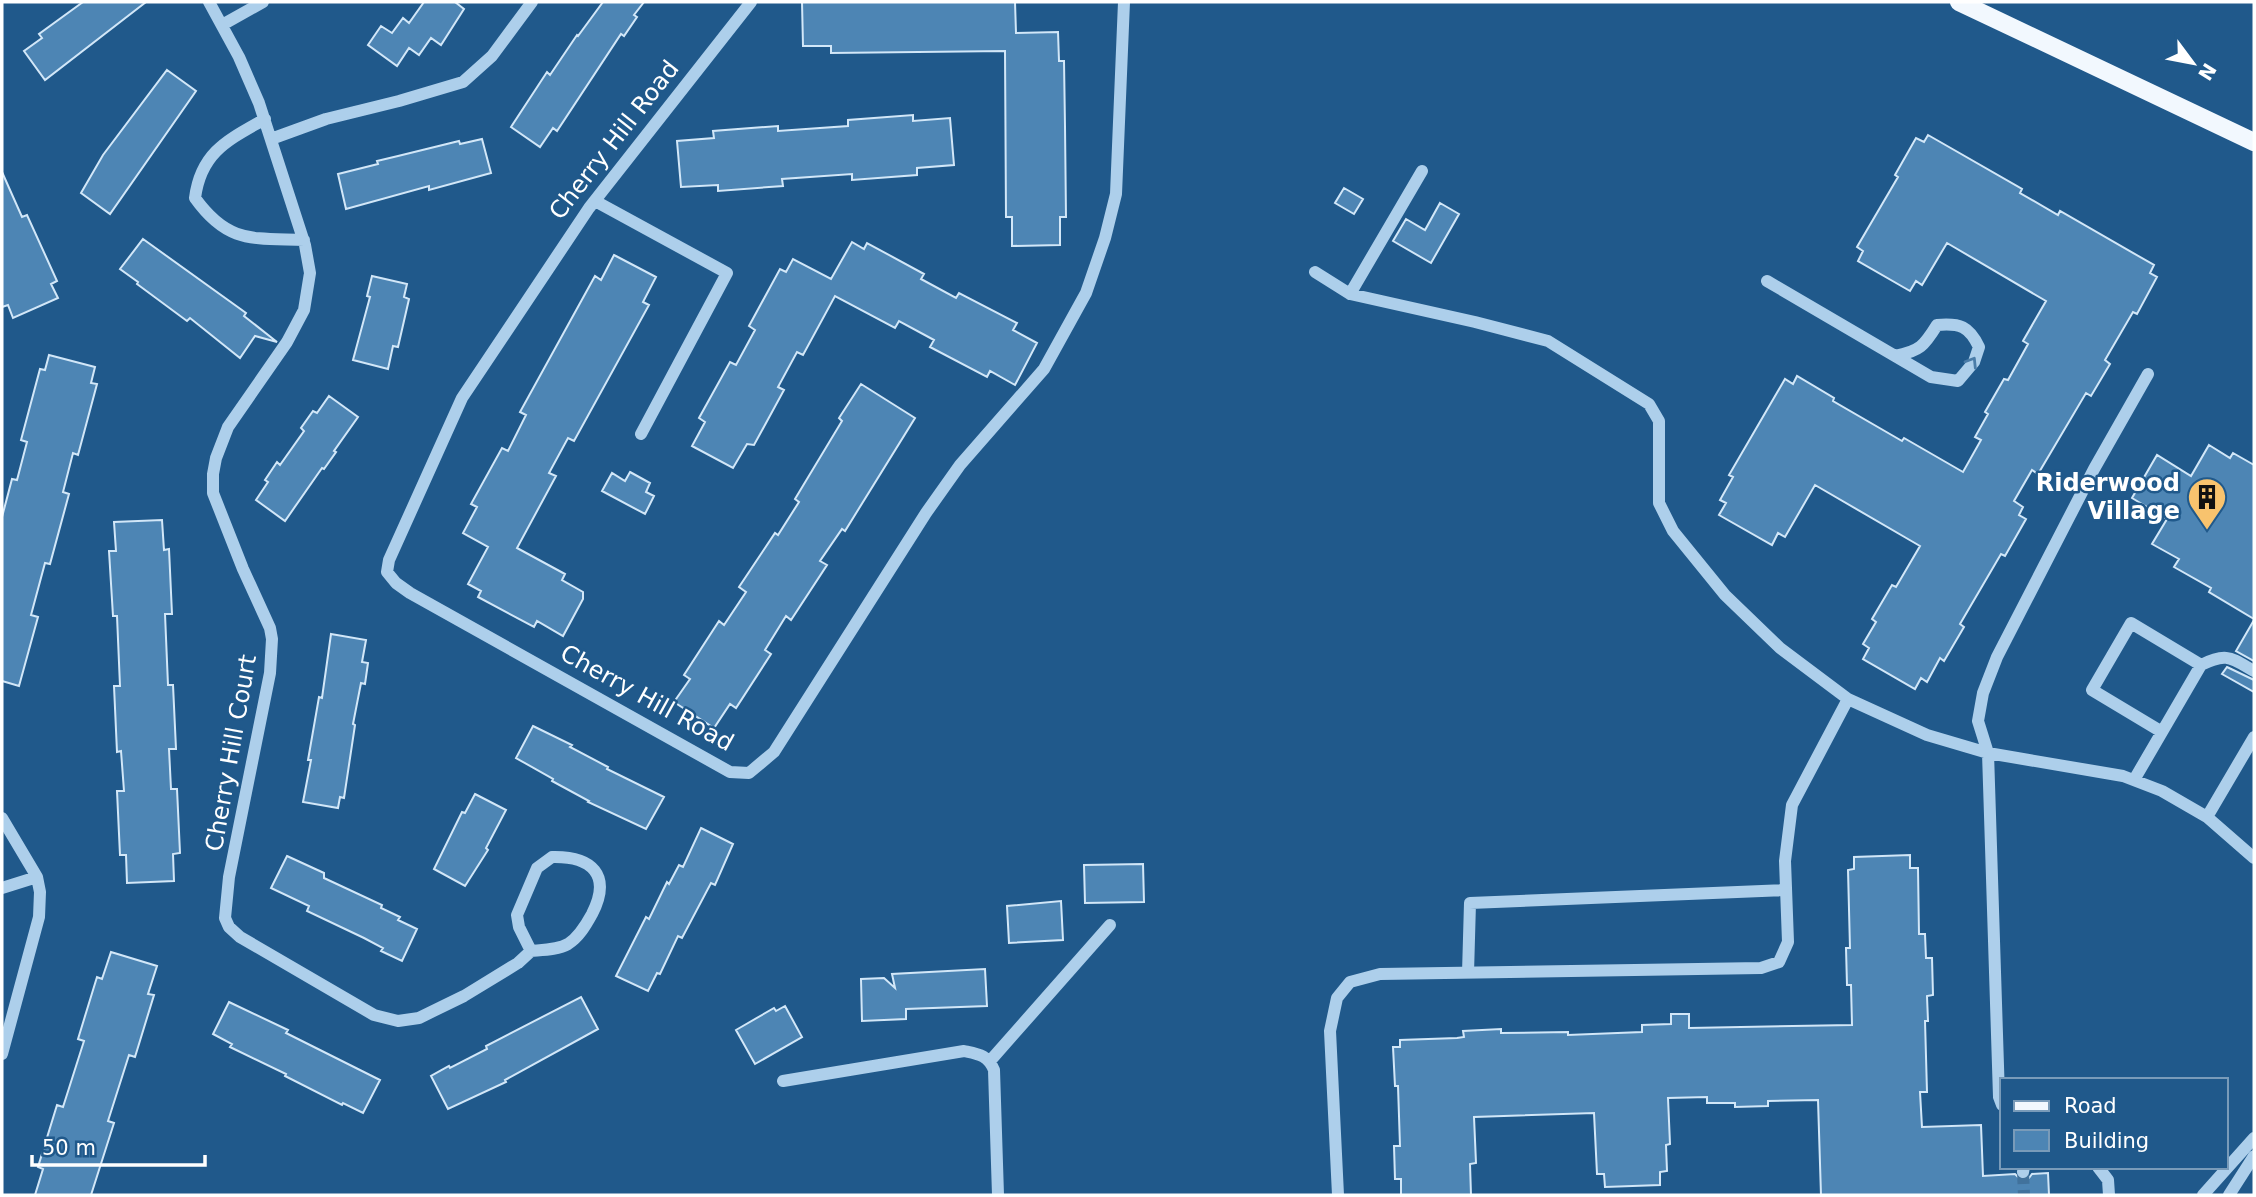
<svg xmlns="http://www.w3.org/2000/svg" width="2256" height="1197" viewBox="0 0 2256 1197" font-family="'DejaVu Sans',sans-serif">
	<rect width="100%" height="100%" fill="#20598b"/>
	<path fill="#4d85b4" stroke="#d2e7f8" stroke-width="2" d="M83,2H146L45,80L24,51L42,38L39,34Z
		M424,2H455L464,9L441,45L431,38L419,55L409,48L397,66L368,45L381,26L392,33L403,18L409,23Z
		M603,2H644L634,15L637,17L624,36L621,34L557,131L553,128L540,147L511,127L547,72L550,75L577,35L578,36Z
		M802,2H1015L1016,33L1058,32L1059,61H1064L1065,126L1066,217H1060V245L1012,246V217H1006L1005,51L831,53V46H803Z
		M167,70L196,91L110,214L81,193L103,155Z
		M913,115V121L950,118L954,165L917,168V175L852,180V174L782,179L783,186L769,187L718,191V185L681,187L677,141L714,138L713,131L778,126V131L848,126V120Z
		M1928,135L2022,189L2020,193L2058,215L2060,211L2154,265L2150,273L2157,277L2137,314L2133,312L2105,360L2110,364L2091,396L2086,393L2038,474L2032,470L2014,501L2023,507L2019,515L2026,519L2005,556L2001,554L1960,624L1964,627L1944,661L1940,658L1927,682L1921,678L1915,689L1863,659L1869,648L1863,644L1876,622L1872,619L1892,585L1896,587L1920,546L1815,485L1785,537L1778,533L1772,545L1719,515L1726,503L1720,500L1733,477L1729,475L1785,379L1793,384L1797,376L1834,398L1833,401L1902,441L1904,438L1963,472L1981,440L1975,437L1988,414L1985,412L2004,379L2008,380L2028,344L2023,341L2046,301L1947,243L1922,285L1916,281L1910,291L1858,261L1863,251L1857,247L1898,177L1895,175L1916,138L1924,142Z
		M482,139L491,173L429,190V186L346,209L338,174L378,164L377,161L398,156L459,141L460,144Z
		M2,172L22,217L27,215L57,281L51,284L58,298L13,318L8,305L2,307Z
		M1344,188L1363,199L1354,214L1335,203Z
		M1440,203L1459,214L1431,263L1393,241L1406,219L1425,230Z
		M143,239L246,313L244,316L277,342L255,336L240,358L190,318L187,321L137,284L138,282L120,269Z
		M852,242L864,249L867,243L924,274L921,279L956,298L959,293L1017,323L1013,330L1037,343L1015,385L990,371L987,377L930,347L934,340L899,321L895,328L835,296L803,355L797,352L778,387L784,390L754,445L747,444L733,468L692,446L705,422L699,418L730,362L736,365L755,330L749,326L780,269L786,272L793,259L831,279Z
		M614,255L656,277L643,302L649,305L574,441L568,438L549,473L556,476L517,548L565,574L562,580L583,592V599L563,636L537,621L534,627L478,597L481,591L468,584L488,547L463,533L477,507L471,504L502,448L508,451L526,415L520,412L595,276L601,280Z
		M372,276L407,284L404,297L409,299L398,347L393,346L388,369L353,360L370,297L367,296Z
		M49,355L95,367L91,383L97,384L78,455L73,453L63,492L69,494L50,564L45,563L31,615L38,617L19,686L2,681V517L12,479L17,480L27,442L21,440L40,369L45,370Z
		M861,384L915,418L845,531L842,529L820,561L827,565L791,620L786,616L765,650L771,654L736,708L730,704L714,728L674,702L690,679L684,675L719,621L724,625L746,592L739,587L775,533L778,535L799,502L795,499L842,421L839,418Z
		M329,396L358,417L334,451L336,452L324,469L322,468L285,521L256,500L268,482L265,480L277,462L280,465L304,431L301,428L313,411L317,413Z
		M2209,445L2230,458L2233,453L2254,465V619L2209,592L2211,588L2174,567L2179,559L2152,544L2167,519L2132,498L2157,455L2191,476Z
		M630,472L650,483L646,492L654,496L645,514L602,491L612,473L625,481Z
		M162,520L164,550L169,549L172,614H165L168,685H173L176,749H169L171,789H177L180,853L173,854L174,881L127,883L126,855H120L117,791H124L121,751L117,752L114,686H120L117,616H113L109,551H116L114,522Z
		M2254,620V661L2236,651Z
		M331,634L366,640L362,662L368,663L365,684L361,683L353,724L355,725L344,798L340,797L338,808L303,802L311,760H308L319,697L322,698Z
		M2227,667L2254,680V692L2222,674Z
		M533,726L572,745L570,747L608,767L607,769L664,797L646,829L588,802L589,801L552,781L553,779L516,758Z
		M475,794L506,810L486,848L488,850L465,886L434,869L462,812L465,813Z
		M701,828L733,844L715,885L711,883L682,938L678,936L660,974L657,973L648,991L616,976L646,917L649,919L667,882L669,884L679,865L683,867Z
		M1910,855V868H1918L1919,934H1925L1926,958H1932L1933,995L1927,996L1928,1021H1925L1927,1092H1920L1922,1127L1981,1125L1983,1176L2015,1174L2022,1181L2029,1178L2032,1174L2048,1173L2049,1195H1821L1818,1100L1768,1101V1106L1735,1107V1103H1707V1097L1668,1098L1670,1144L1666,1145L1667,1171L1660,1172V1185L1605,1187L1604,1174H1597L1594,1113L1474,1117L1476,1163L1470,1164L1471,1195H1401V1179H1395L1394,1146H1400L1398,1086H1395L1393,1047H1400V1040L1457,1038L1464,1037L1463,1031L1501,1029V1033L1568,1032V1035L1642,1032V1025L1671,1024V1014H1689V1028L1852,1025L1851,985H1847L1846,948H1850L1848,870L1854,869V857Z
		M287,856L324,873V878L382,905L381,908L400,917L398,920L417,929L402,961L381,951L383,948L364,938L307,911L309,906L271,888Z
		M1143,864L1144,902L1085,903L1084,865Z
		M1061,901L1063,940L1009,943L1007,906Z
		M111,952L157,966L148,994L154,995L135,1057L129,1055L108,1121L114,1123L91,1195H35L43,1169L38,1167L57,1105L63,1107L84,1041L78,1039L97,977L102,979Z
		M985,969L987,1006L906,1009V1019L862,1021L861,979L884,978L895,988L892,974Z
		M581,997L598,1029L505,1080L506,1082L448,1109L431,1076L449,1066L450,1068L487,1049L486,1046Z
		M229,1002L288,1030L286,1033L380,1080L363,1113L343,1103L342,1105L285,1076L286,1074L230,1047L232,1044L213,1034Z
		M785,1006L802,1037L755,1064L736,1030L774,1008L776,1011Z"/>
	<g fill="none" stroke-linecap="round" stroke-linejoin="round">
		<path stroke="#41729c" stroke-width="12" stroke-dasharray="12 6" stroke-linecap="butt" d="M2023,1172L2024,1195"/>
		<path stroke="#adcfeb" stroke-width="12" d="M209,2L239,57L259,103L305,245L310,273L304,310L287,342L228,427L216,458L213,474V493L243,569L270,628L272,639L270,673L229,877L225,918L229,927L240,937L374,1015L398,1021L419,1018L464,996L518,963L531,951
			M751,2L589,208L462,398L389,560L387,572L396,583L410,593L730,772L749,773L774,752L926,513L960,465L1044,369L1086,293L1105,238L1116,194L1124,2
			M222,25L263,2
			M265,119C228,140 201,152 195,198C228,244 253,238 304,240
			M271,139L326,119L399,101L463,82L492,56L532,2
			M595,201L727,273L641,434
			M1315,272L1350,294L1475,322L1548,341L1649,404L1659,421V503L1673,531L1725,595L1780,648L1848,699L1927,735L1988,753L2123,776L2162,791L2207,817L2254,858
			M1767,281L1931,377L1958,381L1974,362L1979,347C1969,326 1960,323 1937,325C1924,346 1920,351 1895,356
			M1350,294L1422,171
			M2162,732L2092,690L2131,623L2201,665
			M2134,780L2201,665C2227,652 2231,658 2254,671
			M2207,817L2254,737
			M2,818L37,877L40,892L39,917L2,1054
			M552,857C592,856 612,875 592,914C586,925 579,937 568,944C558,950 542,950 531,951L519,927L517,915L537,868Z
			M2,888L37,877
			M1468,973L1470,903L1786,890
			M990,1061L1110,925
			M783,1081L964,1051C978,1054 988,1055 994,1070L998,1195
			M2002,1105L1999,1097L1988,753L1978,721L1983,693L1997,657L2094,469L2148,374
			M2098,1167L2108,1180L2109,1195
			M2023,1172L2024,1167
			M1338,1195L1330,1031L1337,998L1350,982L1380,974L1761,968L1779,962L1788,942L1785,861L1792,805L1848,699
			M2203,1195L2254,1138
			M2229,1195L2254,1156"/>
		<path stroke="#f2f8fe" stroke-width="18" d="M1959,2L2254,142"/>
	</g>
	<defs><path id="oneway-chevron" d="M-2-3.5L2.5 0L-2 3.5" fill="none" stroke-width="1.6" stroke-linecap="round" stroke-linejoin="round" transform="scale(1.75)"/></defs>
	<use stroke="#4a7ca8" href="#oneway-chevron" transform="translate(1972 362) rotate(-58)"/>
	<defs>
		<g id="building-pin" transform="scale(2.0125)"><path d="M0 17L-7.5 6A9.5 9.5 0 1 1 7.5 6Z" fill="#f8c36e" stroke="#20598b"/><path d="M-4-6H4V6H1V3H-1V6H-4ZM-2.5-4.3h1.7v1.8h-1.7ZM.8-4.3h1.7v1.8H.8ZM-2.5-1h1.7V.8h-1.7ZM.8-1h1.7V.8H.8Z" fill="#111"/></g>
	</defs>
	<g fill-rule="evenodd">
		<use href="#building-pin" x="2207" y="497"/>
	</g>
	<g text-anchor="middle" stroke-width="5" stroke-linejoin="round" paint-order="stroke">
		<g font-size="24" fill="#fff" stroke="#20598b">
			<text transform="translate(614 140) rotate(-52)" y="8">Cherry Hill Road</text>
			<text transform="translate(647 698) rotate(29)" y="8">Cherry Hill Road</text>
			<text transform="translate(231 753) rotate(-80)" y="8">Cherry Hill Court</text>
		</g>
		<g font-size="24" font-weight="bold" fill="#fff" stroke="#20598b" text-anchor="end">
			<text x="2180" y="491">Riderwood<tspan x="2180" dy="28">Village</tspan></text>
		</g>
	</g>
	<rect width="2256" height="1197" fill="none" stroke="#ffffff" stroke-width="7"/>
	<rect x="2000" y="1078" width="228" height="91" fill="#20598b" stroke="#799bb9" stroke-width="2"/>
	<rect x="2014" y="1101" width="35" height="10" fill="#f2f8fe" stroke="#799bb9" stroke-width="2"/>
	<text x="2064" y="1113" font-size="21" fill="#ffffff">Road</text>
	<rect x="2014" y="1130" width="35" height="21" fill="#4d85b4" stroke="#799bb9" stroke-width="2"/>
	<text x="2064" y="1148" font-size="21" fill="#ffffff">Building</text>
	<g transform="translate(2193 63) rotate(122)" stroke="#20598b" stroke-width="5" paint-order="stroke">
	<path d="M0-5L12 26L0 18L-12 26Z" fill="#ffffff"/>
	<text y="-10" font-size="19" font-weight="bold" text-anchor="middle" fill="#ffffff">N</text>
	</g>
	<path d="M32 1155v10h173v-10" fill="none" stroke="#ffffff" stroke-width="3.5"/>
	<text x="42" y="1155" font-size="21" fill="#ffffff" stroke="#20598b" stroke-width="5" paint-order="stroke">50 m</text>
</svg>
